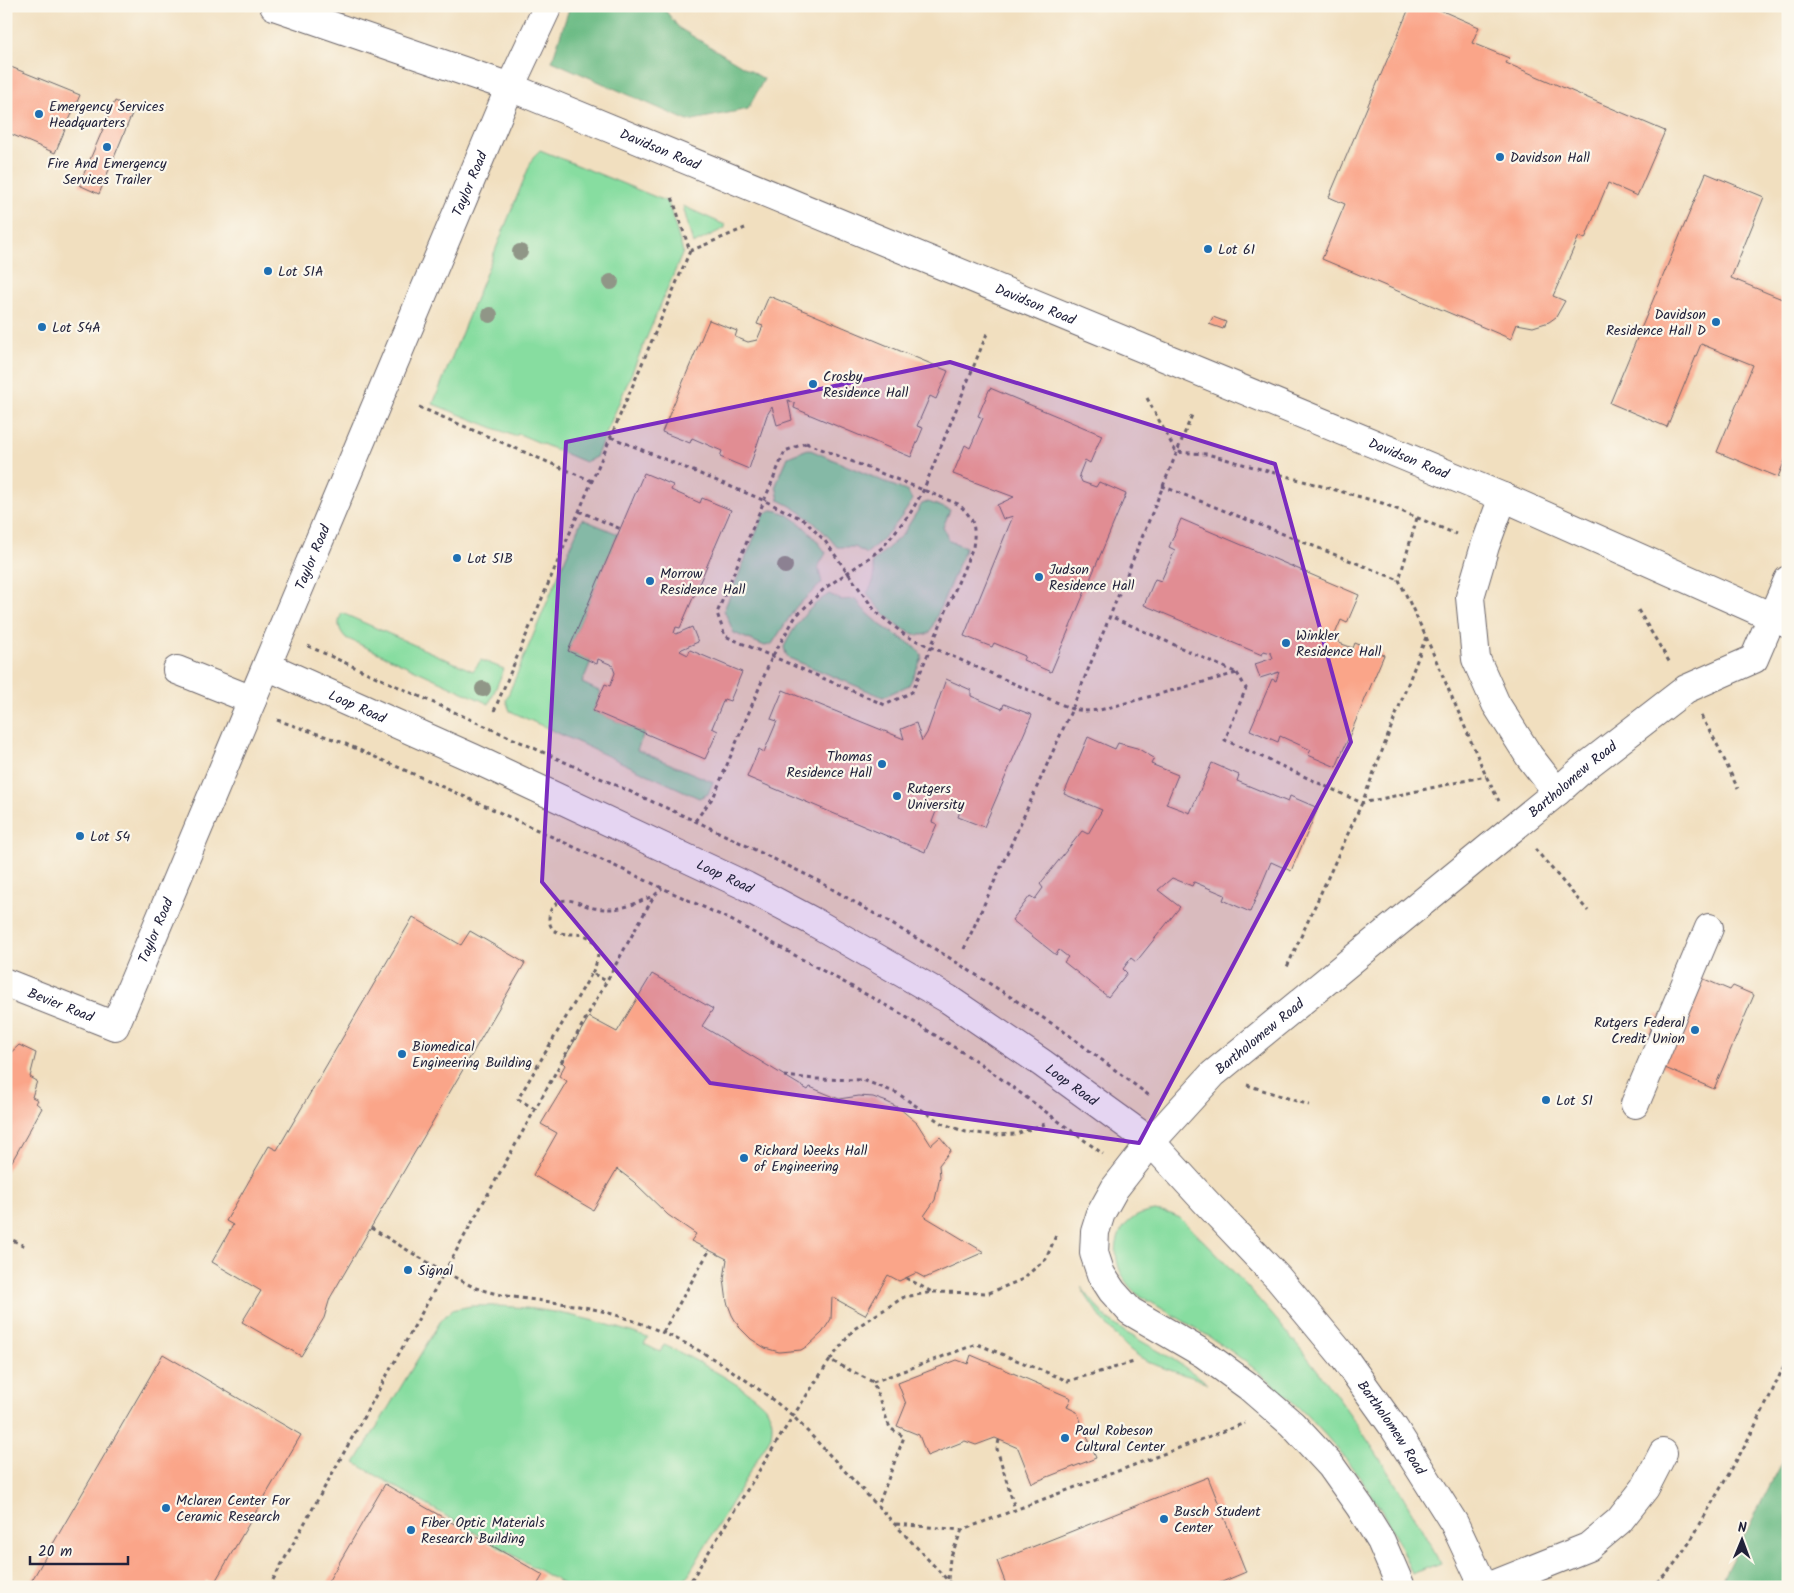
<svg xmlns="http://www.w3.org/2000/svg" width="1794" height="1593" viewBox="0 0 1794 1593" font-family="Kalam,sans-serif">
	<rect width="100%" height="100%" fill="#fbf7ec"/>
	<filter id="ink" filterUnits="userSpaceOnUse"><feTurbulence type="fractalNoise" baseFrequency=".02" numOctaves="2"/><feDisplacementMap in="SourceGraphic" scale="10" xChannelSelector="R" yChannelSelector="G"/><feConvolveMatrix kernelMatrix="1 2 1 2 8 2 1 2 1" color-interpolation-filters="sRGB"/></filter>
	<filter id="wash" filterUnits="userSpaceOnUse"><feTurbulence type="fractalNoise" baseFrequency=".0096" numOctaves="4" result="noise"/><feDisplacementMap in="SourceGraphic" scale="20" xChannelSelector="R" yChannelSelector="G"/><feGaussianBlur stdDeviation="1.12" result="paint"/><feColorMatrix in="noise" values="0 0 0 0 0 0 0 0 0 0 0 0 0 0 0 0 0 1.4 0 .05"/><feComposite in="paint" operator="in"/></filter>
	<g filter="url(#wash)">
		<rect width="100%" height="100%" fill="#f1dfbf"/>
		<path fill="#87dda0" stroke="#54806e" d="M540,150L668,202L683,252L596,457L585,462L519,434L514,436L433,404L533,157Z
			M683,206L725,225V228L693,244Z
			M808,449L908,492L912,500C901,521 884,538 866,554L855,547H837C821,527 803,511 779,500L776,485L788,457Z
			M928,502L950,510L943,527L949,541L966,547L930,632C912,646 876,607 867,593C874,583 877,574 872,563L903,534L922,504Z
			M772,510C794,512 814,536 826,553L818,567L822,583L796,607L772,644L765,646L734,633L724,610L764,514Z
			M582,519L618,534L568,651L591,661L582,683L601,692L593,711L644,733L637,750L713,782L708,794L699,798L510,711L506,700Z
			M829,594L841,600L856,599L862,608L882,626L915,647L921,654L922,658L909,685L883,697L789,658L786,654L784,647C794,626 809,606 829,594Z
			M342,613L473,671L481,660L504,669L489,704L346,638C338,629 337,623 342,613Z
			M1155,1211L1171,1214L1180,1218C1286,1319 1373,1433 1440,1563L1412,1574C1378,1483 1307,1405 1228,1349C1199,1329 1167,1312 1137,1294C1106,1268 1108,1216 1155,1211Z
			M1081,1287L1107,1319L1125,1332L1171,1358L1208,1383C1189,1375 1156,1368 1140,1357C1119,1344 1093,1309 1081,1287Z
			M471,1306C533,1304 590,1317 648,1338L644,1344L660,1352L664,1345C687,1355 760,1393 770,1414C773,1421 772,1429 771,1436L681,1587H565L563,1584L355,1463L440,1322L451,1310Z"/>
		<path fill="#6dbc86" stroke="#486f60" d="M570,6H662L679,28L764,79L748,109L688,121L552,61Z
			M1788,1450V1587H1718Z"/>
		<g id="blocks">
			<path fill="#faa589" d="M1410,6H1431L1479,27L1472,43L1509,58L1506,63L1665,131L1637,196L1608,183L1585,239L1579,236L1553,296L1565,301L1556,317L1549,322L1533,327L1517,324L1511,339L1322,259L1345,204L1329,197Z
				M6,65L80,95L55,153L6,132Z
				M115,101L134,109L99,194L79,185Z
				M1706,173L1764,197L1731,278L1782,299L1788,286V453L1778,477L1717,452L1753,365L1701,344L1667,427L1610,403Z
				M769,296L948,371L936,399L930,396L917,426L923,428L911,457L794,408L795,404L788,400L792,420L777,425L772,407L767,415L749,469L720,457L722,451L692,438L690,443L662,432L709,320L737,331L735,337L748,342L757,340L763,326L757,324Z
				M1213,317L1226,322L1223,329L1209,324Z
				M990,388L1102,435L1090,463L1085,460L1079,475L1082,482L1096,487L1099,482L1126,494L1051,672L1023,660L1025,656L994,643L992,647L964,636L1013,516L1003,519L997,505L1014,497L953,474L965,445L970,448L983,418L978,416Z
				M644,473L673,485L671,490L700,503L702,498L731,510L680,628L676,627L674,633L676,634L692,627L698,642L682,649L680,651L688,655L690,650L742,672L730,701L724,699L712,728L718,731L705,759L593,711L605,684L610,686L615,673L612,665L598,659L597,664L568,651Z
				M1181,519L1359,595L1347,623L1341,620L1335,634L1339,643L1353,648L1355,643L1384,655L1336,767L1308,755L1311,750L1280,736L1278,742L1250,730L1272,679L1276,681L1279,672L1260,678L1255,664L1273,658L1271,653L1264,651L1262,655L1144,605L1155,579L1161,581L1175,550L1169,547Z
				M946,679L971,690V696L1002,709L1004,704L1032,715L984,827L958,817L960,811L946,805L937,809L932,822L937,824L925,852L747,777L759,749L764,752L777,721L771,719L783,690L904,739L901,729L916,723L922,741L927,733Z
				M1088,737L1115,749L1118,743L1137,748L1154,758L1151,764L1178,775L1166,804L1190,813L1212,763L1239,775L1237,781L1288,802L1290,796L1318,808L1291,871L1271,862L1250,912L1223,900L1225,895L1194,882L1192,886L1172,878L1158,890L1180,907L1136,962L1131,958L1123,969L1127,973L1108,997L1064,962L1068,957L1059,950L1056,955L1012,920L1030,896L1035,899L1043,888L1040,884L1082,831L1088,834L1102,810L1064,794Z
				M413,917L461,945L470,931L525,963L330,1298L324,1318L301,1356L242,1322L261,1291L212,1262L233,1225L226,1221L269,1146L277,1150Z
				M652,974L713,1009L702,1026L808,1090L810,1087L839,1099L859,1096L873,1097L887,1102L899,1108L917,1123L931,1145L940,1137L951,1150L939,1165L940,1177L935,1200L924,1216L984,1252L925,1278L916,1273L899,1281L888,1275L865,1315L832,1297L831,1319L822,1333L809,1345L801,1350L779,1352L765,1348L751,1339L739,1327L732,1315L727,1302L724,1279L727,1259L691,1241L696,1234L668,1215L634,1182L617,1169L593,1210L533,1175L557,1133L541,1124L567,1081L559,1076L565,1065L562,1062L589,1017L617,1032Z
				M1697,976L1730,990L1733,986L1754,995L1714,1089L1658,1065L1666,1045L1647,1037L1657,1014L1678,1023Z
				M19,1045L36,1053L30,1077L37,1081L32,1097L38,1100L36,1103L42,1108L6,1172V1057Z
				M163,1354L301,1435L213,1585L206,1580L203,1587H28Z
				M971,1355L1071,1398L1067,1407L1077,1412L1096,1458L1032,1483L1018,1448L995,1438L976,1445L965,1441L927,1456L919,1435L897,1426L906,1404L898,1383L957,1360L968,1364Z
				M1208,1477L1246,1572L1210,1587H1007L997,1561Z
				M385,1484L543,1575L536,1587H325Z"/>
		</g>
	</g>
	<g filter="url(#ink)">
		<use href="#blocks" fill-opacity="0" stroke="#6a6469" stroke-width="1"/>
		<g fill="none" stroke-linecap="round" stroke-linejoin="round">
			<g stroke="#6a6469" stroke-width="30">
				<g id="minor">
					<path id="s1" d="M274,6L510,87L1503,497L1788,624"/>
					<path d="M1503,497L1485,546L1470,597L1476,659L1496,704L1529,756L1557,792"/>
					<path id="s2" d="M267,666L473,758L746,886L814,922L948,999L1042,1063L1151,1142L1204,1200L1278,1278L1342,1355L1394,1428L1454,1523L1484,1587"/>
					<path d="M177,670L252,700"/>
					<path id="s3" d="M6,983L115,1026L510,87L548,6"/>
					<path d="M1635,1104L1709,928"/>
					<path id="s4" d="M1401,1587L1381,1541L1360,1507L1331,1466L1292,1424L1248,1386L1204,1354L1130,1311L1112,1291L1101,1274L1094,1253L1095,1232L1101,1213L1115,1188L1151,1142L1213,1074L1557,792L1585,767L1686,689L1754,659L1788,580"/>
					<path d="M1488,1587L1588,1547L1619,1521L1645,1488L1663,1453"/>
				</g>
			</g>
			<path stroke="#6a6469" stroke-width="3" stroke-dasharray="4 4" stroke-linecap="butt" d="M690,251L745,228
				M1147,398L1176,452L1207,454L1382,503L1456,534
				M419,407L592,481
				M611,437L763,500L804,520L825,541L876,612L906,636L1072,709L1086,711L1100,710L1237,673L1110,616
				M806,443L958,504C974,518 976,526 973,547L912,692L885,705L725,636L717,613L785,451Z
				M1162,486L1399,580
				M579,511L621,529
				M1417,518L1399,580L1426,637L1486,776L1499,801
				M1638,610L1670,663
				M1426,637L1362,803L1486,776
				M308,646L704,825L815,879L945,955L1062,1030L1151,1097
				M1237,673L1246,688L1225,740L1362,803L1287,967
				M494,711L690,251L672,197
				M1701,716L1716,742L1738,789
				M277,720L339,741L490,808L729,919L898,1012L981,1064L1103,1154
				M695,821L714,796L772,657L796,616L825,588L869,558L883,547L911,512L923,491L988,331
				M1535,849L1588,911
				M964,949L1072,709L1192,415
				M592,973C600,959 602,940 583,935C570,932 551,939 549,919C549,915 550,911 552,908C564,892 580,905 594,908C601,909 607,909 613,909C628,908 640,901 653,896
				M784,1076L815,1079L863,1080L897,1093L941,1123L966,1132L995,1135L1016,1134L1045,1124
				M1247,1085L1309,1105
				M535,1109L518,1099L592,973L606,981
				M371,1228C398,1244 424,1261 452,1276C461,1280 470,1286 479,1289C513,1300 549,1300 584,1307C663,1323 731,1365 793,1416L954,1587
				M6,1237L25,1246
				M906,1278L932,1292
				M663,1332L709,1251
				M830,1360L854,1329L904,1297L933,1292L989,1293L1021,1280L1046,1259L1057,1233
				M873,1382L977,1344L1068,1381L1134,1362
				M999,1440L997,1449L1015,1509
				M896,1524L962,1530L1245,1423
				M948,1579L950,1558L962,1530
				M269,1587L640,921L654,896L662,888
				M687,1587L793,1416L830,1360L873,1382L890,1428L904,1437L878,1506
				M1650,1587C1679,1567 1696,1531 1713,1501C1741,1454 1767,1406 1788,1356"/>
			<use href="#minor" stroke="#fff" stroke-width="28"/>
		</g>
		<g fill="#909687">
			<circle cx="520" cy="252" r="8"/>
			<circle cx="611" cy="282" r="8"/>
			<circle cx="490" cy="315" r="8"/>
			<circle cx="785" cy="566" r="8"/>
			<circle cx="483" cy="689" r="8"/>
		</g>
	</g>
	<path fill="#7b2cbf" fill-opacity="0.2" stroke="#7b2cbf" stroke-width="4" stroke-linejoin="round" d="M950,362L1275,464L1351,742L1139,1143L710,1083L542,882L566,442Z"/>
	<g fill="#1f6fb2" stroke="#fbf7ec" stroke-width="2">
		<circle cx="39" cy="114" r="5"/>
		<circle cx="107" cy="147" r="5"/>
		<circle cx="1500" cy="157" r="5"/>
		<circle cx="1208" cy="249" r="5"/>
		<circle cx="268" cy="271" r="5"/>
		<circle cx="1716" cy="322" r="5"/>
		<circle cx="42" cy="327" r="5"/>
		<circle cx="813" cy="384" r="5"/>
		<circle cx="457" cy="558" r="5"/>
		<circle cx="1039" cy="577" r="5"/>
		<circle cx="650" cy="581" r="5"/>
		<circle cx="1286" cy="643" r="5"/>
		<circle cx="882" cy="764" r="5"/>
		<circle cx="897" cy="796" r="5"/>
		<circle cx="80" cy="836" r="5"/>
		<circle cx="1695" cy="1030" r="5"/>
		<circle cx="402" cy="1054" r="5"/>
		<circle cx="1546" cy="1100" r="5"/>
		<circle cx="744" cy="1158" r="5"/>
		<circle cx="408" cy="1270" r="5"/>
		<circle cx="1065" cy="1438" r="5"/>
		<circle cx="166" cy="1508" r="5"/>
		<circle cx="1164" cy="1519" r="5"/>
		<circle cx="411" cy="1530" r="5"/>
	</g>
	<g text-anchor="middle" stroke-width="4.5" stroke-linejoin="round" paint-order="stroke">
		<g font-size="14" fill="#22223b" stroke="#fbf7ec" text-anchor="start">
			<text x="49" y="111">Emergency Services<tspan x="49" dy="16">Headquarters</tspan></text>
			<text x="1510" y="162">Davidson Hall</text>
			<text x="107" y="168" text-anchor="middle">Fire And Emergency<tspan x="107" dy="16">Services Trailer</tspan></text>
			<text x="1218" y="254">Lot 61</text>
			<text x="278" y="276">Lot 51A</text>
			<text x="1706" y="319" text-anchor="end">Davidson<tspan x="1706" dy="16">Residence Hall D</tspan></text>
			<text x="52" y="332">Lot 54A</text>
			<text x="823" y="381">Crosby<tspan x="823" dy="16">Residence Hall</tspan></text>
			<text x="467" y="563">Lot 51B</text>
			<text x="1049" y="574">Judson<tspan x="1049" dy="16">Residence Hall</tspan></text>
			<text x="660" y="578">Morrow<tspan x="660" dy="16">Residence Hall</tspan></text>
			<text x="1296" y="640">Winkler<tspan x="1296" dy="16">Residence Hall</tspan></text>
			<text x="872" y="761" text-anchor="end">Thomas<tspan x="872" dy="16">Residence Hall</tspan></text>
			<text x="907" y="793">Rutgers<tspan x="907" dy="16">University</tspan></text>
			<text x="90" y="841">Lot 54</text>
			<text x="1685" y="1027" text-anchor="end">Rutgers Federal<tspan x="1685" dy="16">Credit Union</tspan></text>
			<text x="412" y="1051">Biomedical<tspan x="412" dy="16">Engineering Building</tspan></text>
			<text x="1556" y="1105">Lot 51</text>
			<text x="754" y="1155">Richard Weeks Hall<tspan x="754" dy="16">of Engineering</tspan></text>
			<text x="418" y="1275">Signal</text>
			<text x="1075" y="1435">Paul Robeson<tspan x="1075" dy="16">Cultural Center</tspan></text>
			<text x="176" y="1505">Mclaren Center For<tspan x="176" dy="16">Ceramic Research</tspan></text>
			<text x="1174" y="1516">Busch Student<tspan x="1174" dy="16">Center</tspan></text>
			<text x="421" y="1527">Fiber Optic Materials<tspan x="421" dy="16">Research Building</tspan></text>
		</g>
		<g font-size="14" fill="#22223b" stroke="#fbf7ec">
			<text dy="5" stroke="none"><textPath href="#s1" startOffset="412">Davidson Road</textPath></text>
			<text dy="5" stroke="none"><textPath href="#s3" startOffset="1031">Taylor Road</textPath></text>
			<text dy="5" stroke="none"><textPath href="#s1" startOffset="818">Davidson Road</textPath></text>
			<text dy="5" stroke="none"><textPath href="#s1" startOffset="1222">Davidson Road</textPath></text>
			<text dy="5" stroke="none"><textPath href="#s3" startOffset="626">Taylor Road</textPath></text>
			<text dy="5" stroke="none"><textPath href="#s2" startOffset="99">Loop Road</textPath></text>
			<text dy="5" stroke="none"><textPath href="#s4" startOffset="1150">Bartholomew Road</textPath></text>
			<text dy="5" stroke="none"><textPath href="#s2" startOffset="504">Loop Road</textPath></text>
			<text dy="5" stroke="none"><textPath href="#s3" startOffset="221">Taylor Road</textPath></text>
			<text dy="5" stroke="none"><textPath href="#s3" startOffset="59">Bevier Road</textPath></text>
			<text dy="5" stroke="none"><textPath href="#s4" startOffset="745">Bartholomew Road</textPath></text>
			<text dy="5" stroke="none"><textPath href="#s2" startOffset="909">Loop Road</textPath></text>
			<text dy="5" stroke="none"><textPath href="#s2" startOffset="1381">Bartholomew Road</textPath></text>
		</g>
	</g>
	<rect width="1794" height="1593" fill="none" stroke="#fbf7ec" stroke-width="25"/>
	<g transform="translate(1742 1540) rotate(1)" stroke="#fbf7ec" stroke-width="4" paint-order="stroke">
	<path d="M0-4L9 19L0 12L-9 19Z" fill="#22223b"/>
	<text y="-8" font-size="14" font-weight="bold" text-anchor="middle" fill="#22223b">N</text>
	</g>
	<path d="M30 1556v8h98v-8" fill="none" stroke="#22223b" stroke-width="2.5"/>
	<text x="38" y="1556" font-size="15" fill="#22223b" stroke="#fbf7ec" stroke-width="4" paint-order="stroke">20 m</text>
</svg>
